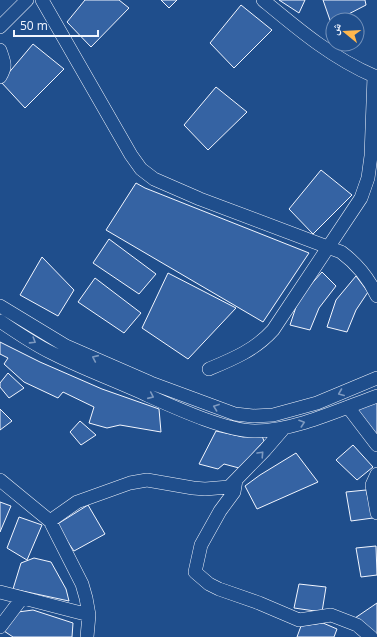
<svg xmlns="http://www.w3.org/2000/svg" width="377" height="637" viewBox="0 0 377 637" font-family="'Open Sans','Noto Naskh Arabic',sans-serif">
	<rect width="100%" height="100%" fill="#1f4e8c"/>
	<path fill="#3563a3" stroke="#f2f6ff" d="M85,0H119L129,8L91,47L67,22Z
		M161,0H177L169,8Z
		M279,0H305L299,13Z
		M323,0H365L366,5L337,20H333V22L331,23Z
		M241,5L272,30L234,68L210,43Z
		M33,44L64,69L25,108L1,82Z
		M216,87L247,112L208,150L184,125Z
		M321,170L352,195L313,234L289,209Z
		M136,183L145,188L309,253L263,322L106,230Z
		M109,239L156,274L139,294L93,263Z
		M42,257L74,290L58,316L20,295Z
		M322,272L336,286L319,308L310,330L290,325L299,298Z
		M168,273L236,308L188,359L142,328Z
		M356,276L368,292L356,310L347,332L327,327L336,300Z
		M95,278L141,313L124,333L78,302Z
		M0,342L40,362L102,389L159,409L161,432L120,425L107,428L89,423L94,407L63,392L58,398L24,382L4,364L8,358L0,354Z
		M8,373L24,388L9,398L0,387V383Z
		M377,398V441L354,412Z
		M0,409L12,421L0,430Z
		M80,421L96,435L81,445L70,432Z
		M216,431L243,437L262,436L264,441L239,468L224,464L218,469L199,464Z
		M353,445L373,467L357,480L336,460Z
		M296,453L318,482L257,509L245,486L260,475Z
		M366,490L373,518L351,521L346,492Z
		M0,502L11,506L0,532Z
		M88,505L105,534L74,551L56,525Z
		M19,517L42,525L27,560L7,548Z
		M376,546L377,575L361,577L356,548Z
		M34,558L51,562L66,589L69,601L13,589L21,563Z
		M299,584L326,587L322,612L294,608Z
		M377,603V637L355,618Z
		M33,610L73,623L72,637H13L4,631L18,612Z
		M323,623L337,629L334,637H297L301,626Z"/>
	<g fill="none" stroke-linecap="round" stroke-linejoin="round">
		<g stroke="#f2f6ff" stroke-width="14">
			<path id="minor" d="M42,0L131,155L141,169L154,179L200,199L341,252C356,263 369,279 377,296
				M263,0C298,29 332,58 374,76H377
				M0,27L27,0
				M0,50C4,62 7,66 0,77
				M0,306L66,346L151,383L235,414L253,416L273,415L317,403L377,378
				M0,321C16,332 34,344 52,353C83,369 117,381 149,396C176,408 226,431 255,431C294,431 341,409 377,396
				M209,369C233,359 255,350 273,330L361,198L368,178L371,156L374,76
				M348,407L377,445
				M377,474L372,485L377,513
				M0,480L50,521L82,584L86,598L89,615L87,637
				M236,480L234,492L220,511L201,545L195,572L209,584L219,589L259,603L299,620L331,615L357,625L371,637
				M50,521L77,502L130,483L147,480L193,488L205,489L229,487L265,450L284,428
				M0,592L89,615
				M0,627L22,598"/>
		</g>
		<use href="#minor" stroke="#1f4e8c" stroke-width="13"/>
	</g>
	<defs><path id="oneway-chevron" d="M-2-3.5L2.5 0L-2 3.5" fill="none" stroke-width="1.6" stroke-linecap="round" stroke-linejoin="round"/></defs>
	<g stroke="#7e9ac0">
		<use href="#oneway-chevron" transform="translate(33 341) rotate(32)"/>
		<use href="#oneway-chevron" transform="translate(95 358) rotate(-156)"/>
		<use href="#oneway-chevron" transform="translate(341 393) rotate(158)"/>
		<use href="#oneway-chevron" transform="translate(151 396) rotate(24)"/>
		<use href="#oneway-chevron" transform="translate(216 407) rotate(-160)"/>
		<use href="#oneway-chevron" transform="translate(302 423) rotate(-19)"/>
		<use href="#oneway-chevron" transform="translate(261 454) rotate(-47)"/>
	</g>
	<g transform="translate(345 32) rotate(288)"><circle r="19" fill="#1f4e8c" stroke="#7391ba"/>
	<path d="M0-3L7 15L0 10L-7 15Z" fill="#ffb74d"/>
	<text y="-6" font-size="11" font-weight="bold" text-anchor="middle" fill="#f2f6ff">ش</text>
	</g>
	<path d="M14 30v6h84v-6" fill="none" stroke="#f2f6ff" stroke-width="2"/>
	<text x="20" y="30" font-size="12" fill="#f2f6ff" stroke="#1f4e8c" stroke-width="3" paint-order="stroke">50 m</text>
</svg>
